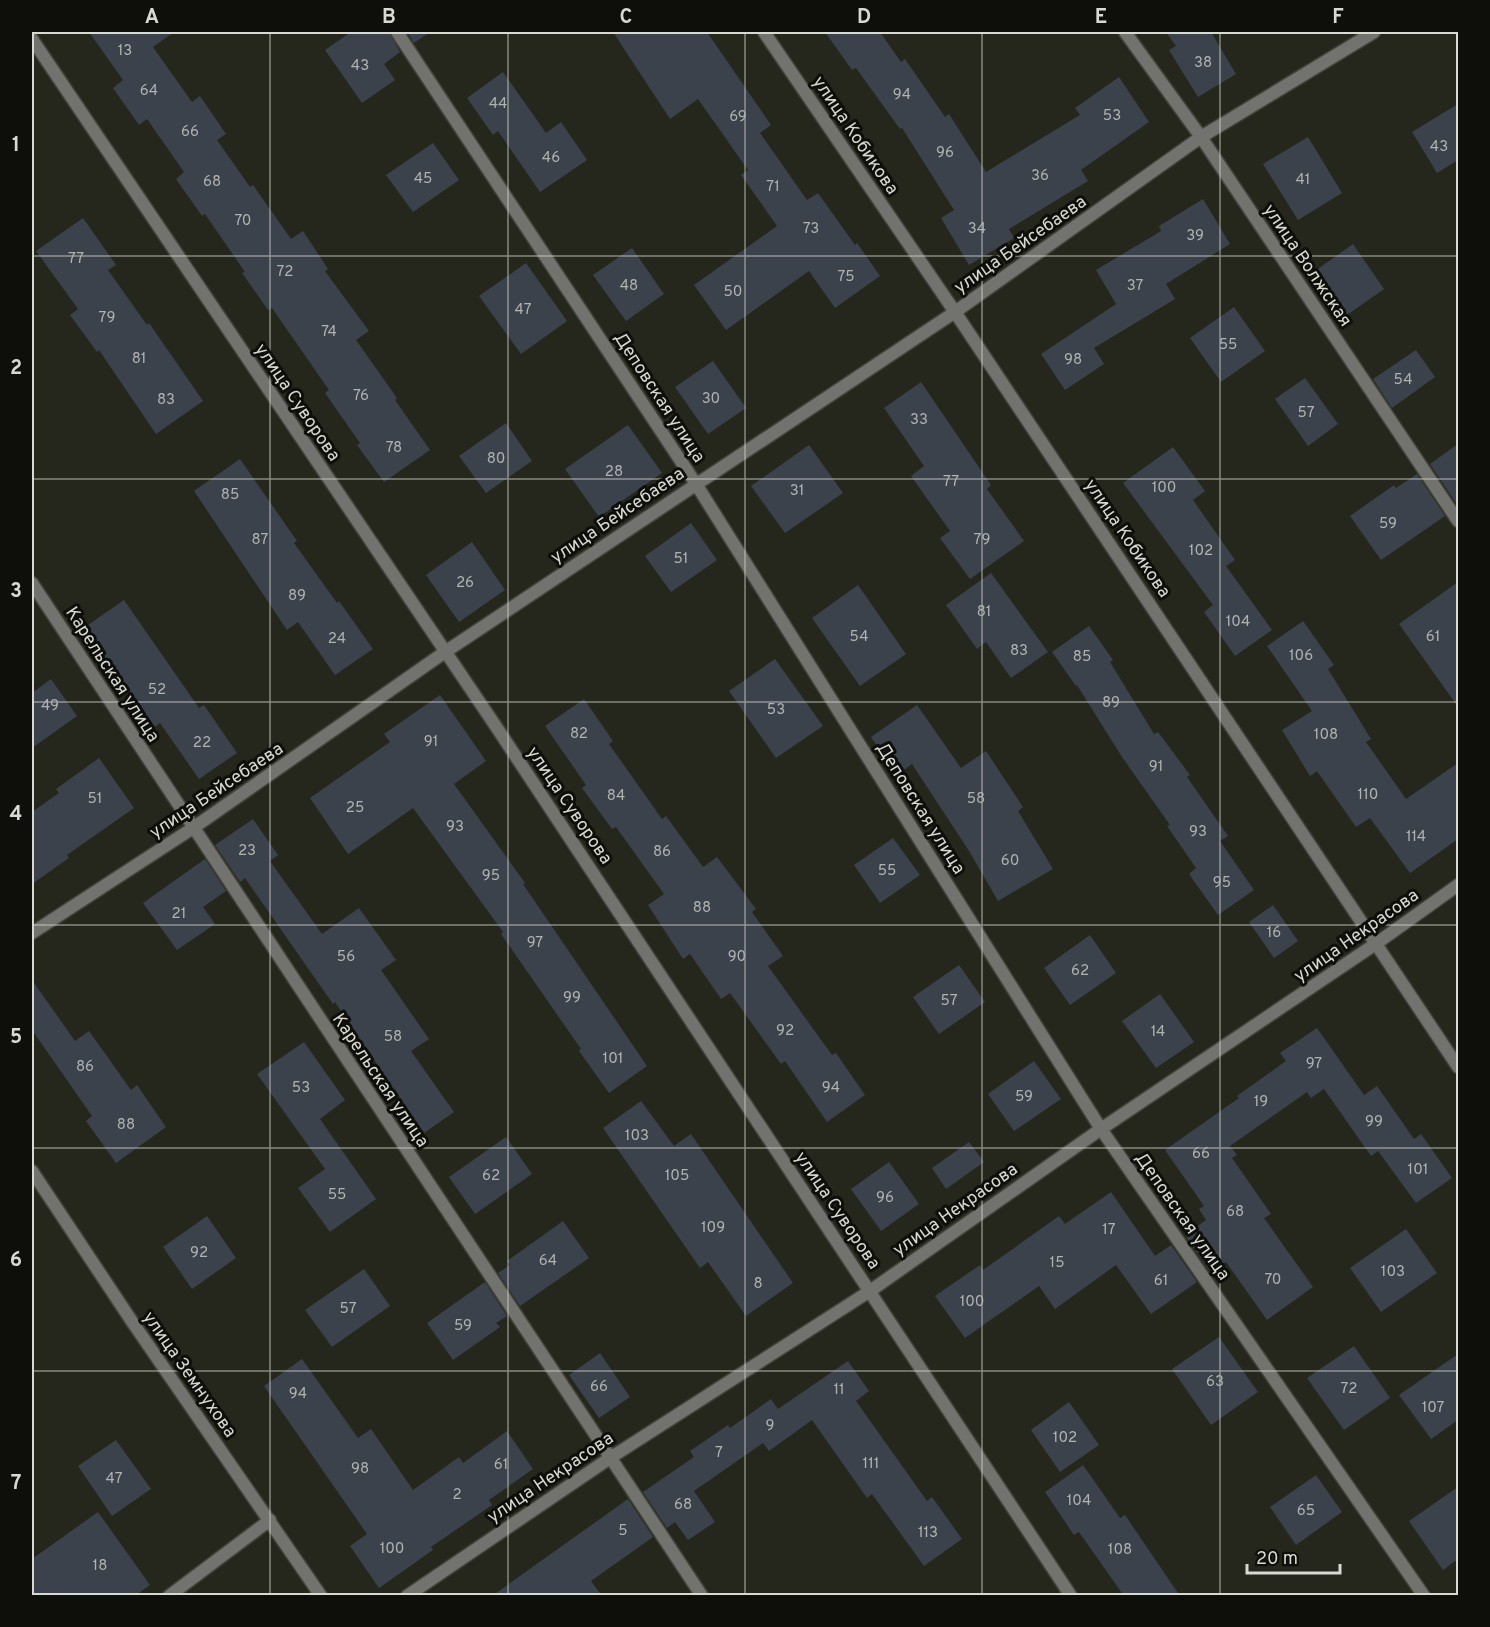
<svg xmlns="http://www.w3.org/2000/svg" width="1490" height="1627" viewBox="0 0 1490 1627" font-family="Overpass,sans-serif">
	<rect width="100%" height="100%" fill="#25271c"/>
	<path fill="#3b424c" d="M89,32H174L153,47L192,102L200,96L226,134L217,140L250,187L253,185L291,239L303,231L328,269L325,271L369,331L356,340L397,398L395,400L430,450L384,482L357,445L360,443L325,393L329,390L272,308L268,310L242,273L245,272L205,214L202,216L176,179L184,172L147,119L139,125L113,88L123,80Z
		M351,32H389L400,52L384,64L395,80L362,103L325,50Z
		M407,32H430L414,43Z
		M613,32H707L771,125L760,133L807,200L818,193L855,245L857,243L880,276L835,308L809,271L726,330L694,285L777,226L741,175L748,170L698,99L670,119Z
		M825,32H880L901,62L905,59L945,117L949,114L986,172L1080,115L1075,108L1119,77L1149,122L1081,170L1088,181L1009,229L1014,238L969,265L941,218L954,210L902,128L900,129L856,68L852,70Z
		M1166,32H1211L1236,74L1198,97L1169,50L1176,46Z
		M503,72L546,133L561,122L587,160L540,192L498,131L493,135L467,98Z
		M1458,104V160L1437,173L1412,132Z
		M1308,137L1342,193L1298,220L1263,164Z
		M433,143L459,180L413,212L386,175Z
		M1203,199L1230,244L1166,284L1175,299L1094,348L1104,364L1065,390L1041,354L1116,304L1096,270L1161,231L1159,226Z
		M83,218L116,265L108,270L147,325L149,323L203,401L156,434L99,350L97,352L70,315L78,309L36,251Z
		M1353,244L1384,289L1340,320L1308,276Z
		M632,248L664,294L626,321L593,275Z
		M526,263L567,321L521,354L479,296Z
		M1234,307L1265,351L1221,382L1190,338Z
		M1416,350L1435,377L1392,408L1373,379Z
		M713,361L746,408L708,434L675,387Z
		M1305,378L1338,424L1308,446L1275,399Z
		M921,382L991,485L987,489L1024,541L970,579L940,538L950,531L911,476L924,466L884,408Z
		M506,423L532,461L486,493L459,456Z
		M628,425L662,473L599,517L565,469Z
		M1458,444V506L1430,464Z
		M809,445L843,493L785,533L751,486Z
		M1173,447L1205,491L1193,500L1235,560L1226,566L1272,630L1235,656L1204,612L1213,605L1123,483Z
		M240,459L297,541L294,543L337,603L339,601L373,649L335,675L298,622L287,630L194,491Z
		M1417,474L1445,516L1381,560L1350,516L1394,485L1396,488Z
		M691,523L717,560L671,592L645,556Z
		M472,542L505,590L459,622L426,575Z
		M991,573L1048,652L1011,678L986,642L977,649L946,605Z
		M1458,582V707L1399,624Z
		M858,585L906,654L860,686L812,618Z
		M124,600L199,708L204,705L237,753L199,779L160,723L155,727L111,664L104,669L78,632Z
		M1303,621L1334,665L1328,669L1371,739L1366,742L1406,799L1458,763V839L1410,873L1370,818L1356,827L1317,771L1310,776L1282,730L1312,711L1267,646Z
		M1089,626L1113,660L1110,662L1154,734L1158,732L1190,775L1187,777L1228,836L1220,841L1254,890L1218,915L1189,874L1196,868L1167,826L1170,825L1122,757L1077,685L1076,686L1052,652Z
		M775,659L823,726L776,758L729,691Z
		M51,679L77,716L32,748V693Z
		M440,695L486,761L454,784L525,883L523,884L647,1066L609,1093L579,1051L581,1049L501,934L503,932L413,808L348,854L310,798L390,742L384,734Z
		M584,699L613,741L609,744L662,819L666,816L703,867L717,857L756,909L752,912L783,956L768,966L832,1055L836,1053L865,1095L827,1122L785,1061L781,1064L730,993L721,999L690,954L683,959L648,905L664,894L616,827L612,829L582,788L586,785L545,726Z
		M917,705L961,768L986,751L1023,807L1018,811L1053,869L998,901L969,851L912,764L897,775L871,737Z
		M99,758L134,808L67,855L69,858L32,884V812L59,793L56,789Z
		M253,819L278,855L270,861L322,934L359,908L396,960L381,970L429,1039L411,1051L454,1112L424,1133L335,1002L333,1004L245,878L240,882L215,845Z
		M893,838L920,875L880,903L854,865Z
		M205,859L226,891L203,907L215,924L177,950L143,903Z
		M1273,905L1298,941L1274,958L1249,922Z
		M1090,935L1116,973L1070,1005L1044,968Z
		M959,965L985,1002L939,1034L913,997Z
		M32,980L75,1041L89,1031L131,1090L137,1085L166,1127L116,1163L86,1121L92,1116L32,1030Z
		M1160,994L1194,1042L1156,1068L1122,1021Z
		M1317,1028L1364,1095L1377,1086L1414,1139L1421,1134L1452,1178L1416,1203L1378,1151L1371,1156L1324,1089L1311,1098L1307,1092L1230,1146L1237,1155L1232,1158L1271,1214L1264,1218L1313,1287L1267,1320L1226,1262L1211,1273L1185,1235L1206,1220L1199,1209L1204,1206L1165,1150L1239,1098L1237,1096L1286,1061L1280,1053Z
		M304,1042L345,1100L320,1119L376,1199L330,1232L298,1188L325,1169L257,1074Z
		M1034,1061L1061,1099L1014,1131L988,1094Z
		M641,1101L674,1146L691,1134L793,1283L746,1316L708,1262L700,1268L603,1128Z
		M506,1137L532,1174L475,1214L449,1177Z
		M969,1142L984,1162L946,1189L932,1168Z
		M889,1162L919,1204L881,1231L851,1189Z
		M1111,1192L1155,1256L1171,1245L1197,1282L1151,1314L1116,1265L1055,1309L1039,1286L965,1338L935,1296L980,1265L983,1270L1059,1216L1065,1224Z
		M207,1216L236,1258L192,1289L163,1247Z
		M563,1221L589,1258L520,1306L498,1273L510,1265L507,1261Z
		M1406,1229L1437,1273L1381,1312L1350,1268Z
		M364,1269L390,1306L332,1347L305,1310Z
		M485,1282L507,1316L496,1323L500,1327L453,1360L427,1323Z
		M1219,1337L1258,1392L1211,1425L1172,1369Z
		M1354,1346L1390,1398L1344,1430L1307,1378Z
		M600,1353L630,1397L599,1418L569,1375Z
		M1458,1354V1420L1431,1439L1399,1395Z
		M302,1359L358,1438L371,1429L413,1490L459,1457L463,1463L507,1431L533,1469L489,1500L492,1505L431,1547L433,1550L379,1588L350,1546L367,1534L264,1386Z
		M848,1361L869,1391L856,1401L927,1501L932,1497L962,1539L924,1566L872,1494L867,1498L812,1420L769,1451L763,1443L694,1491L715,1522L688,1540L675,1522L667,1528L643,1492L694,1457L690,1451L728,1425L730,1428L771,1399L778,1409Z
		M1069,1402L1099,1445L1060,1472L1031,1430Z
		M116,1440L151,1489L112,1516L78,1466Z
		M1083,1465L1120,1518L1125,1515L1180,1596H1124L1079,1532L1074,1535L1045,1492Z
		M1316,1475L1342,1512L1296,1545L1270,1507Z
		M1458,1487V1559L1443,1570L1409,1521Z
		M628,1499L653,1537L591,1581L602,1596H492Z
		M98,1512L150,1585L135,1596H32V1559Z"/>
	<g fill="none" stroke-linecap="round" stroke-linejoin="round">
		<g stroke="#424339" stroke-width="15">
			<path id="minor" d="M397,32L696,484L1101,1129L1424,1596
				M764,32L955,312L1458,1067
				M1125,32L1201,137L1458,521
				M32,39L497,728L1071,1596
				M32,583L702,1596
				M32,933L193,828L445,652L955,312L1201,137L1374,32
				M169,1596L270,1520
				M407,1596L610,1458L870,1291L1101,1129L1377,943L1458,885"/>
		</g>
		<g stroke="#424339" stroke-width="15">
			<path id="tertiary" d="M32,1171L133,1323L321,1596"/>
		</g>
		<use href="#minor" stroke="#72736e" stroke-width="12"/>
		<use href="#tertiary" stroke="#72736e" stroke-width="12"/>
	</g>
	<path fill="none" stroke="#d8d9d2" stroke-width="1.5" stroke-opacity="0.55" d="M270,32V1596M508,32V1596M745,32V1596M982,32V1596M1220,32V1596M32,256H1458M32,479H1458M32,702H1458M32,925H1458M32,1148H1458M32,1371H1458"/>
	<g text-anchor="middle" stroke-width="6" stroke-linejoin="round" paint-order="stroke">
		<g font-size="15" fill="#b1b3b0">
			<text x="125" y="55">13</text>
			<text x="1203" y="67">38</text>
			<text x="360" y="70">43</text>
			<text x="149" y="95">64</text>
			<text x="902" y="99">94</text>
			<text x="498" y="108">44</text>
			<text x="1112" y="120">53</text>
			<text x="738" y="121">69</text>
			<text x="190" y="136">66</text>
			<text x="1439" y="151">43</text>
			<text x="945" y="157">96</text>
			<text x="551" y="162">46</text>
			<text x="1040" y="180">36</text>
			<text x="423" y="183">45</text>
			<text x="1303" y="184">41</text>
			<text x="212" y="186">68</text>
			<text x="773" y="191">71</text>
			<text x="243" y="225">70</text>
			<text x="811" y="233">73</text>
			<text x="977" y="233">34</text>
			<text x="1195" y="240">39</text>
			<text x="76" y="263">77</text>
			<text x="285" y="276">72</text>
			<text x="846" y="281">75</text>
			<text x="629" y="290">48</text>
			<text x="1135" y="290">37</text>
			<text x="733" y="296">50</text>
			<text x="523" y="314">47</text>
			<text x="107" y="322">79</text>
			<text x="329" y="336">74</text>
			<text x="1228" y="349">55</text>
			<text x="139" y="363">81</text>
			<text x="1073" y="364">98</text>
			<text x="1403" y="384">54</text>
			<text x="361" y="400">76</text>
			<text x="711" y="403">30</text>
			<text x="166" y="404">83</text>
			<text x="1306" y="417">57</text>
			<text x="919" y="424">33</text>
			<text x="394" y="452">78</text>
			<text x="496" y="463">80</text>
			<text x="614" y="476">28</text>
			<text x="951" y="486">77</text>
			<text x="1164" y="492">100</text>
			<text x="797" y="495">31</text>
			<text x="230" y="499">85</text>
			<text x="1388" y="528">59</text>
			<text x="260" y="544">87</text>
			<text x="982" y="544">79</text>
			<text x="1201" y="555">102</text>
			<text x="681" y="563">51</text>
			<text x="465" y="587">26</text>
			<text x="297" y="600">89</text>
			<text x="984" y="616">81</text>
			<text x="1238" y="626">104</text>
			<text x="859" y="641">54</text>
			<text x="1433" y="641">61</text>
			<text x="337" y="643">24</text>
			<text x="1019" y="655">83</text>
			<text x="1301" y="660">106</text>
			<text x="1082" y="661">85</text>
			<text x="157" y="694">52</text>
			<text x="1111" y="707">89</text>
			<text x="50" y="710">49</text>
			<text x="776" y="714">53</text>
			<text x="579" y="738">82</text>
			<text x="1326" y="739">108</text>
			<text x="431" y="746">91</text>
			<text x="202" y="747">22</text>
			<text x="1156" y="771">91</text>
			<text x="1368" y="799">110</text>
			<text x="616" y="800">84</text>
			<text x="95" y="803">51</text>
			<text x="976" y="803">58</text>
			<text x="355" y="812">25</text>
			<text x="455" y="831">93</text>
			<text x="1198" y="836">93</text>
			<text x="1416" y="841">114</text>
			<text x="247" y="855">23</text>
			<text x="662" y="856">86</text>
			<text x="1010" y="865">60</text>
			<text x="887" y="875">55</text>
			<text x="491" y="880">95</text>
			<text x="1222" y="887">95</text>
			<text x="702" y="912">88</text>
			<text x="179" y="918">21</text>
			<text x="1274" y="937">16</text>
			<text x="535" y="947">97</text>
			<text x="346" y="961">56</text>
			<text x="737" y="961">90</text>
			<text x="1080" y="975">62</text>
			<text x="572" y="1002">99</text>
			<text x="949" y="1005">57</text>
			<text x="785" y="1035">92</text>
			<text x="1158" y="1036">14</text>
			<text x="393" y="1041">58</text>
			<text x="613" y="1063">101</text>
			<text x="1314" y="1068">97</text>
			<text x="85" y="1071">86</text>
			<text x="301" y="1092">53</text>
			<text x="831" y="1092">94</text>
			<text x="1024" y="1101">59</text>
			<text x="1261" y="1106">19</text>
			<text x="1374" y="1126">99</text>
			<text x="126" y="1129">88</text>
			<text x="637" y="1140">103</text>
			<text x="1201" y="1158">66</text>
			<text x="1418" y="1174">101</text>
			<text x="491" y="1180">62</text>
			<text x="677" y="1180">105</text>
			<text x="337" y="1199">55</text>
			<text x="885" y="1202">96</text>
			<text x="1235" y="1216">68</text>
			<text x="713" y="1232">109</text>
			<text x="1109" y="1234">17</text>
			<text x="199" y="1257">92</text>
			<text x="548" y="1265">64</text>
			<text x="1057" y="1267">15</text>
			<text x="1393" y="1276">103</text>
			<text x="1273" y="1284">70</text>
			<text x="1161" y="1285">61</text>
			<text x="758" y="1288">8</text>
			<text x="972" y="1306">100</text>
			<text x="348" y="1313">57</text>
			<text x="463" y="1330">59</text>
			<text x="1215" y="1386">63</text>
			<text x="599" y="1391">66</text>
			<text x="1349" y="1393">72</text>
			<text x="839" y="1394">11</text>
			<text x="298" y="1398">94</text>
			<text x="1433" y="1412">107</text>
			<text x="770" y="1430">9</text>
			<text x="1065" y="1442">102</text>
			<text x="719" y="1457">7</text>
			<text x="871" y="1468">111</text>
			<text x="501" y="1469">61</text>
			<text x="360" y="1473">98</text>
			<text x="114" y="1483">47</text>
			<text x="457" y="1499">2</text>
			<text x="1079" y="1505">104</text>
			<text x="683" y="1509">68</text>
			<text x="1306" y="1515">65</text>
			<text x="623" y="1535">5</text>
			<text x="928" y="1537">113</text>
			<text x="392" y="1553">100</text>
			<text x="1120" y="1554">108</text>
			<text x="100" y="1570">18</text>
		</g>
		<g font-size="18" fill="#d8d9d2" stroke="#0e0f0a">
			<text transform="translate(856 135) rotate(56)" y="6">улица Кобикова</text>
			<text transform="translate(1020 244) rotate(-35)" y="6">улица Бейсебаева</text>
			<text transform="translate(1308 265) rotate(56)" y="6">улица Волжская</text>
			<text transform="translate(660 397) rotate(57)" y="6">Деповская улица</text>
			<text transform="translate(298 402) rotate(56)" y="6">улица Суворова</text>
			<text transform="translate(617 515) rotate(-34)" y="6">улица Бейсебаева</text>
			<text transform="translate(1128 538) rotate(56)" y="6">улица Кобикова</text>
			<text transform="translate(113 674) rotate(57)" y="6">Карельская улица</text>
			<text transform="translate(216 790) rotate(-34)" y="6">улица Бейсебаева</text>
			<text transform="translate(570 805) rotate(56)" y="6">улица Суворова</text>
			<text transform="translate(921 808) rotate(58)" y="6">Деповская улица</text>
			<text transform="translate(1356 935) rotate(-35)" y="6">улица Некрасова</text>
			<text transform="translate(381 1080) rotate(56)" y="6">Карельская улица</text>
			<text transform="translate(955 1209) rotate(-35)" y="6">улица Некрасова</text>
			<text transform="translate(838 1210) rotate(56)" y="6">улица Суворова</text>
			<text transform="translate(1183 1216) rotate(55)" y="6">Деповская улица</text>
			<text transform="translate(190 1374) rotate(55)" y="6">улица Земнухова</text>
			<text transform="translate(550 1477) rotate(-34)" y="6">улица Некрасова</text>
		</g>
	</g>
	<rect width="1490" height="1627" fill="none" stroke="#0e0f0a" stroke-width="66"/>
	<path d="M1247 1564v9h93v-9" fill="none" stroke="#d8d9d2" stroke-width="3"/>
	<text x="1256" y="1564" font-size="18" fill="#d8d9d2" stroke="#0e0f0a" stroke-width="4.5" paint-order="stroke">20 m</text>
	<rect x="33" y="33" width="1424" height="1561" fill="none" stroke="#d8d9d2" stroke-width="2"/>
	<g font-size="20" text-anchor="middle" font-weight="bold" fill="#d8d9d2">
		<text x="152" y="23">A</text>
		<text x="389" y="23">B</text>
		<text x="626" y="23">C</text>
		<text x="864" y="23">D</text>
		<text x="1101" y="23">E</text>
		<text x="1338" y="23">F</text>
		<text x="16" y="151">1</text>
		<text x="16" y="374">2</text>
		<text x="16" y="597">3</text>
		<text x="16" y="820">4</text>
		<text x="16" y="1043">5</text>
		<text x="16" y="1266">6</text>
		<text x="16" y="1489">7</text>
	</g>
</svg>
